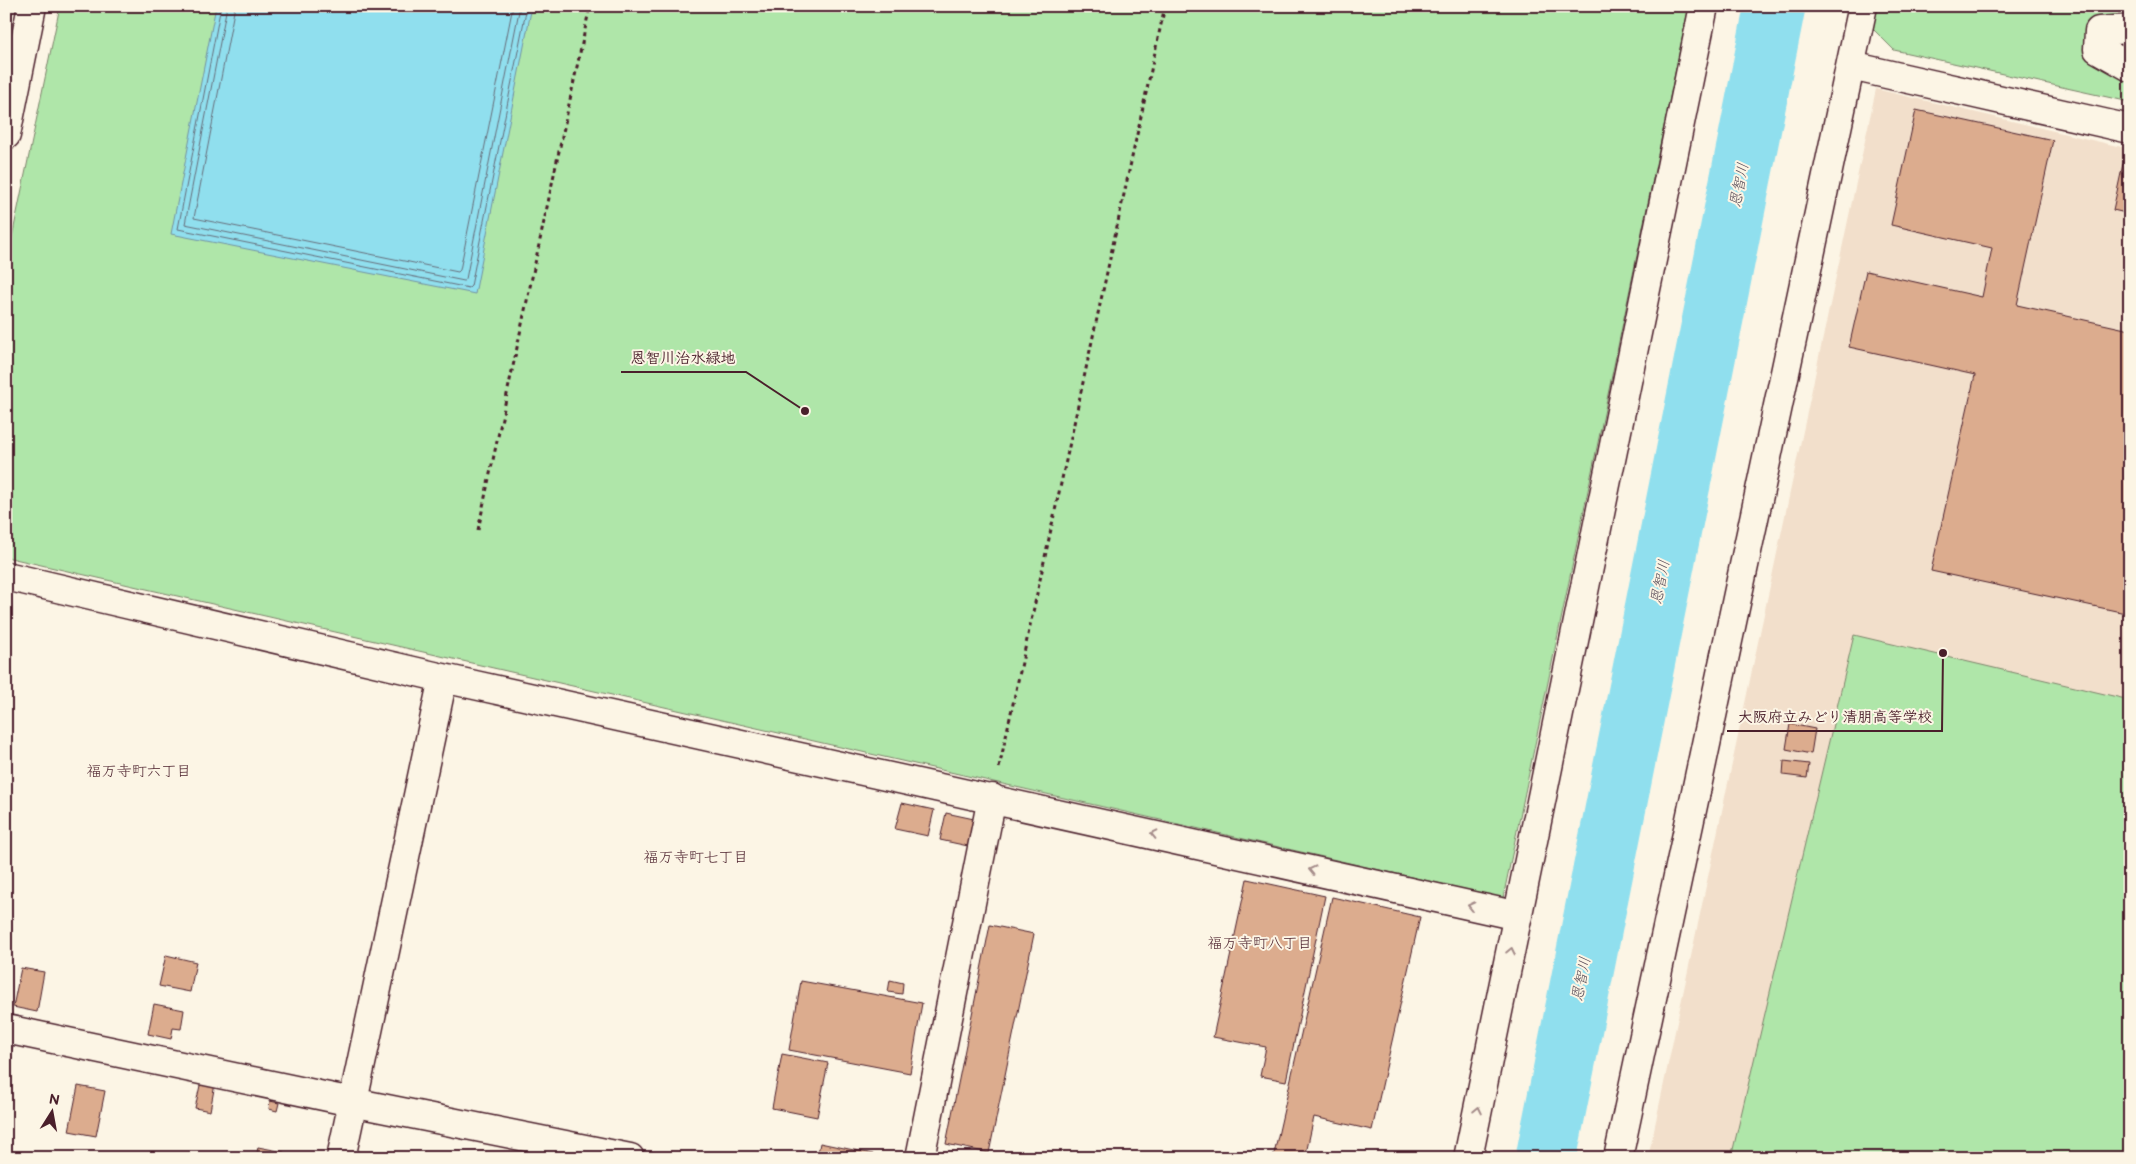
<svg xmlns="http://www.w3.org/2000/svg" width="2136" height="1164" viewBox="0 0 2136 1164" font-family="'Balsamiq Sans','Klee One',sans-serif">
	<rect width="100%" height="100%" fill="#fcf5e5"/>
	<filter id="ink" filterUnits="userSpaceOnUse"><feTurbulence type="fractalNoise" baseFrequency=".02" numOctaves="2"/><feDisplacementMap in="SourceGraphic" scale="10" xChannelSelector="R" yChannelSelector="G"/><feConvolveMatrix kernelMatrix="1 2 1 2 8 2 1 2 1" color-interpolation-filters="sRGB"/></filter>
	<g filter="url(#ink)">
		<path fill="#f2dfcb" d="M1876,89L2130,149V1158H1648Z"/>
		<path fill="#afe6a9" stroke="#7c826a" d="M60,6H1689L1503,898L6,557V266Z
			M1877,6H2130V102L1894,50L1873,29Z
			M1854,635L2130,700V1158H1731Z"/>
		<path fill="#90dfee" stroke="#7492a0" d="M216,6H532L475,294L171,234Z"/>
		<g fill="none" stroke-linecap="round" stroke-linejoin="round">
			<path stroke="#666c79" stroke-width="1" d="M221,6L178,229L469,288L471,286L527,6
				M227,6L185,224L464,281L466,279L520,6
				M235,6L194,218L458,272L460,270L513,6"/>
			<path stroke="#90dfee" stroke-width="61" d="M1546,1158L1775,6"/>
		</g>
		<path fill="#dcac8e" stroke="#4a1f2b" d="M1916,110L2053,140L2017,305L2130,330V614L1931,571L1975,375L1849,347L1866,271L1982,297L1992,248L1891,225Z
			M2123,164L2130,165V214L2113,210Z
			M1790,724L1815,729L1811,754L1786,749Z
			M1784,761L1809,764L1807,778L1783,775Z
			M902,803L934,810L928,836L895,829Z
			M946,813L974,819L968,846L940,840Z
			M1247,879L1325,896L1286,1081L1260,1076L1266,1047L1213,1037Z
			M1332,897L1420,917L1372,1130L1314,1117L1305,1158H1273Z
			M990,925L1034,934L989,1153L946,1144Z
			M166,955L196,962L190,992L159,986Z
			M21,968L44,972L37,1012L13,1007Z
			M890,980L903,983L902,994L888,992Z
			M801,981L922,1003L910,1073L789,1050Z
			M154,1004L184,1010L181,1029L173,1028L171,1039L148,1034Z
			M6,1042L13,1044L7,1068L6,1067Z
			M782,1054L828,1063L817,1117L772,1108Z
			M201,1081L215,1084L210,1111L195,1108Z
			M78,1086L105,1091L96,1136L69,1131Z
			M270,1101L279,1103L277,1111L269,1109Z
			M820,1143L873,1154V1158H817Z
			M258,1147L284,1152L283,1158H256Z"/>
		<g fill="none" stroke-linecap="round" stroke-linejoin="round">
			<g stroke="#4a1f2b" stroke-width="31">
				<path id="street" d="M2130,29L2099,31L2098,49L2130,67
					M1851,66L2130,129
					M6,135L32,6
					M6,576L443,678L1518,916
					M6,1029L352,1102L630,1158
					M341,1158L443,678
					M920,1158L992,798
					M1468,1158L1704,6
					M1618,1158L1863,6"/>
			</g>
			<path stroke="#4a1f2b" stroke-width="3" stroke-dasharray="4 4" stroke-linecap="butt" d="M478,530L590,6
				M999,768L1165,6"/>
			<use href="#street" stroke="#fcf5e5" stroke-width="28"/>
		</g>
		<defs><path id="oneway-chevron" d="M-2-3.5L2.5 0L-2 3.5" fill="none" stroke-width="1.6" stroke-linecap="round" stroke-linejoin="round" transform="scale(1.25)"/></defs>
		<g stroke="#a38a88">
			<use href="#oneway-chevron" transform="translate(1154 834) rotate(-167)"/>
			<use href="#oneway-chevron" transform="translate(1312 870) rotate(-167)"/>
			<use href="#oneway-chevron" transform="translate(1471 906) rotate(-167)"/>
			<use href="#oneway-chevron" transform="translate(1511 951) rotate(-78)"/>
			<use href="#oneway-chevron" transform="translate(1478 1110) rotate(-78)"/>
		</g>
	</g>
	<g text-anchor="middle" stroke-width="4" stroke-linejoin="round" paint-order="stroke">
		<g font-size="15" font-style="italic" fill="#5c4f5c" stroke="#fcf5e5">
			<text transform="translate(1739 185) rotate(-79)" y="5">恩智川</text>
			<text transform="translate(1660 582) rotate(-79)" y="5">恩智川</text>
			<text transform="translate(1581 979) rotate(-79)" y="5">恩智川</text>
		</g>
		<g font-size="15" fill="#4a1f2b" stroke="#fcf5e5">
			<text x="139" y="776">福万寺町六丁目</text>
			<text x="696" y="862">福万寺町七丁目</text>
			<text x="1260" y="948">福万寺町八丁目</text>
		</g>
	</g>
	<path fill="none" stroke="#4a1f2b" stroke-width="2" d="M805 411L746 372H621M1943 653L1942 731H1727"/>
	<g fill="#4a1f2b" stroke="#fcf5e5" stroke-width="2">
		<circle cx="805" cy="411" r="5"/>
		<circle cx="1943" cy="653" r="5"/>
	</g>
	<g font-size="15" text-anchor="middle" font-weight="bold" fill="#4a1f2b" stroke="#fcf5e5" stroke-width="4" stroke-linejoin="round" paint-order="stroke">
		<text x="683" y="363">恩智川治水緑地</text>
		<text x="1835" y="722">大阪府立みどり清朋高等学校</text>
	</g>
	<rect width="2136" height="1164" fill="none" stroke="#fcf5e5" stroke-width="25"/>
	<rect x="12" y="12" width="2111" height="1139" fill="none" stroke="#4a1f2b" stroke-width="2" filter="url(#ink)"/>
	<g transform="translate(52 1112) rotate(11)" stroke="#fcf5e5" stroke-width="4" paint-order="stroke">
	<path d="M0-4L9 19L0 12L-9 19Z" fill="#4a1f2b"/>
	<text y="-8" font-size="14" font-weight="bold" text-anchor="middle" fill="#4a1f2b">N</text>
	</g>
</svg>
